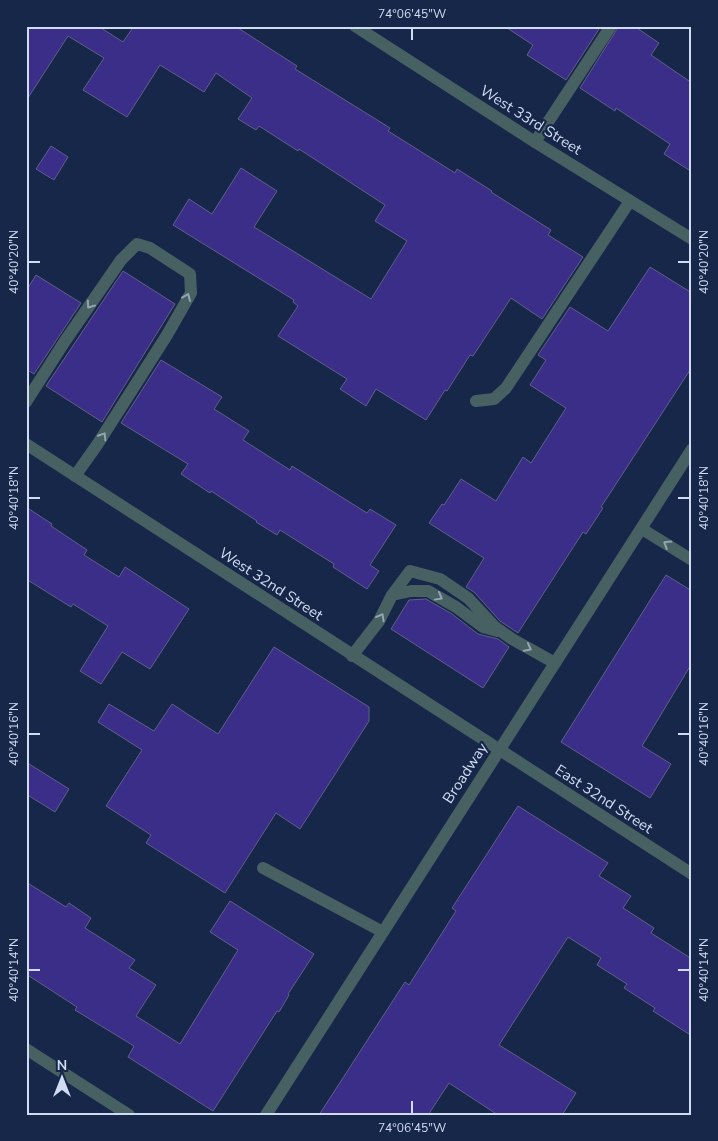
<svg xmlns="http://www.w3.org/2000/svg" width="718" height="1141" viewBox="0 0 718 1141" font-family="'Nunito Sans',sans-serif">
	<rect width="100%" height="100%" fill="#172749"/>
	<path fill="#3b2e88" stroke="#5f5f89" d="M26,26H98L123,42L134,26H235L297,66L295,69L390,128L388,131L455,173L457,169L492,191L491,192L551,230L548,235L583,257L542,319L511,298L473,356L470,355L447,391L445,390L426,420L376,389L366,406L340,389L347,379L278,336L298,306L293,302L294,300L173,225L189,199L212,214L241,168L277,191L254,227L371,299L407,241L375,221L385,205L299,149L298,151L259,126L256,130L238,119L252,98L216,73L204,92L160,65L127,117L83,90L104,58L68,36L26,101Z
		M504,26H601L566,80L527,55L533,45Z
		M619,26H634L659,43L651,55L692,83V172L664,154L670,144L616,108L615,111L580,88Z
		M51,146L68,157L54,180L36,169Z
		M650,267L692,293V367L601,507L603,508L586,534L583,532L518,633L500,621L474,592L466,587L484,558L429,523L442,504L444,505L461,479L496,501L523,457L531,463L566,408L530,385L546,360L538,355L570,307L608,331Z
		M123,271L175,304L102,422L46,386Z
		M36,275L81,303L34,374L26,369V291Z
		M161,360L222,397L214,409L249,431L243,440L290,470L292,466L367,513L370,509L396,525L370,565L379,571L367,589L333,567L334,564L280,530L277,535L256,522L257,521L211,491L210,493L181,474L188,464L121,423Z
		M26,507L52,524L51,526L87,550L84,555L119,577L125,567L189,609L150,669L122,652L101,684L80,671L108,626L73,604L71,607L26,579Z
		M666,575L692,591V663L642,746L671,764L650,798L561,742Z
		M426,599L452,614L478,634L498,639L509,647L483,688L391,629L409,600Z
		M274,647L369,707V721L300,829L276,813L225,893L146,843L151,835L106,806L142,750L98,722L109,704L154,731L172,704L218,734Z
		M26,762L69,789L55,812L26,794Z
		M518,806L608,863L599,876L631,896L623,908L654,928L651,933L692,959V1036L653,1011L655,1008L624,988L627,984L597,965L601,958L568,937L499,1045L576,1093L562,1115H498L449,1083L428,1115H319L405,982L409,985L456,911L452,908Z
		M26,882L66,907L69,903L91,918L85,928L135,960L129,968L156,985L136,1016L180,1044L238,950L210,932L230,901L314,954L288,994L289,995L279,1012L277,1011L213,1111L128,1057L134,1046L75,1010L77,1007L26,974Z"/>
	<g fill="none" stroke-linecap="round" stroke-linejoin="round">
		<path stroke="#476062" stroke-width="12" d="M535,142L611,26
			M476,401L494,399L506,388L630,201
			M26,402L65,341L121,260L137,244L150,248L190,274L191,293L167,335L97,445L75,476
			M392,595L411,591H428L456,607L483,627L497,631
			M352,656L379,621L392,595L410,571L440,579L468,598L495,627L512,639L555,663
			M263,868L383,932"/>
		<path stroke="#476062" stroke-width="12" d="M355,26L535,142L692,239
			M26,444L692,874
			M642,529L692,560
			M26,1049L129,1115"/>
		<path stroke="#476062" stroke-width="12" d="M266,1115L692,449"/>
	</g>
	<defs><path id="oneway-chevron" d="M-2-3.5L2.5 0L-2 3.5" fill="none" stroke-width="1.6" stroke-linecap="round" stroke-linejoin="round" transform="scale(1.25)"/></defs>
	<g stroke="#92a4b1">
		<use href="#oneway-chevron" transform="translate(187 297) rotate(-67)"/>
		<use href="#oneway-chevron" transform="translate(90 305) rotate(125)"/>
		<use href="#oneway-chevron" transform="translate(103 436) rotate(-58)"/>
		<use href="#oneway-chevron" transform="translate(667 544) rotate(-148)"/>
		<use href="#oneway-chevron" transform="translate(439 597) rotate(29)"/>
		<use href="#oneway-chevron" transform="translate(381 617) rotate(-61)"/>
		<use href="#oneway-chevron" transform="translate(528 648) rotate(28)"/>
	</g>
	<path fill="none" stroke="#d0dcf2" stroke-width="2" d="M412,28V40M28,262H40M678,262H690M28,498H40M678,498H690M28,734H40M678,734H690M28,970H40M678,970H690M412,1101V1114"/>
	<g text-anchor="middle" stroke-width="4.5" stroke-linejoin="round" paint-order="stroke">
		<g font-size="15" fill="#d0dcf2" stroke="#172749">
			<text transform="translate(531 120) rotate(32)" y="5">West 33rd Street</text>
			<text transform="translate(271 584) rotate(33)" y="5">West 32nd Street</text>
			<text transform="translate(465 773) rotate(-57)" y="5">Broadway</text>
			<text transform="translate(604 799) rotate(33)" y="5">East 32nd Street</text>
		</g>
	</g>
	<rect width="718" height="1141" fill="none" stroke="#172749" stroke-width="55"/>
	<g transform="translate(62 1078)" stroke="#172749" stroke-width="4" paint-order="stroke">
	<path d="M0-4L9 19L0 12L-9 19Z" fill="#d0dcf2"/>
	<text y="-8" font-size="14" font-weight="bold" text-anchor="middle" fill="#d0dcf2">N</text>
	</g>
	<rect x="28" y="28" width="662" height="1086" fill="none" stroke="#d0dcf2" stroke-width="2"/>
	<g font-size="12" text-anchor="middle" fill="#d0dcf2">
		<text x="412" y="18">74°06'45"W</text>
		<text transform="translate(14 262) rotate(-90)" y="4">40°40'20"N</text>
		<text transform="translate(704 262) rotate(-90)" y="4">40°40'20"N</text>
		<text transform="translate(14 498) rotate(-90)" y="4">40°40'18"N</text>
		<text transform="translate(704 498) rotate(-90)" y="4">40°40'18"N</text>
		<text transform="translate(14 734) rotate(-90)" y="4">40°40'16"N</text>
		<text transform="translate(704 734) rotate(-90)" y="4">40°40'16"N</text>
		<text transform="translate(14 970) rotate(-90)" y="4">40°40'14"N</text>
		<text transform="translate(704 970) rotate(-90)" y="4">40°40'14"N</text>
		<text x="412" y="1132">74°06'45"W</text>
	</g>
</svg>
